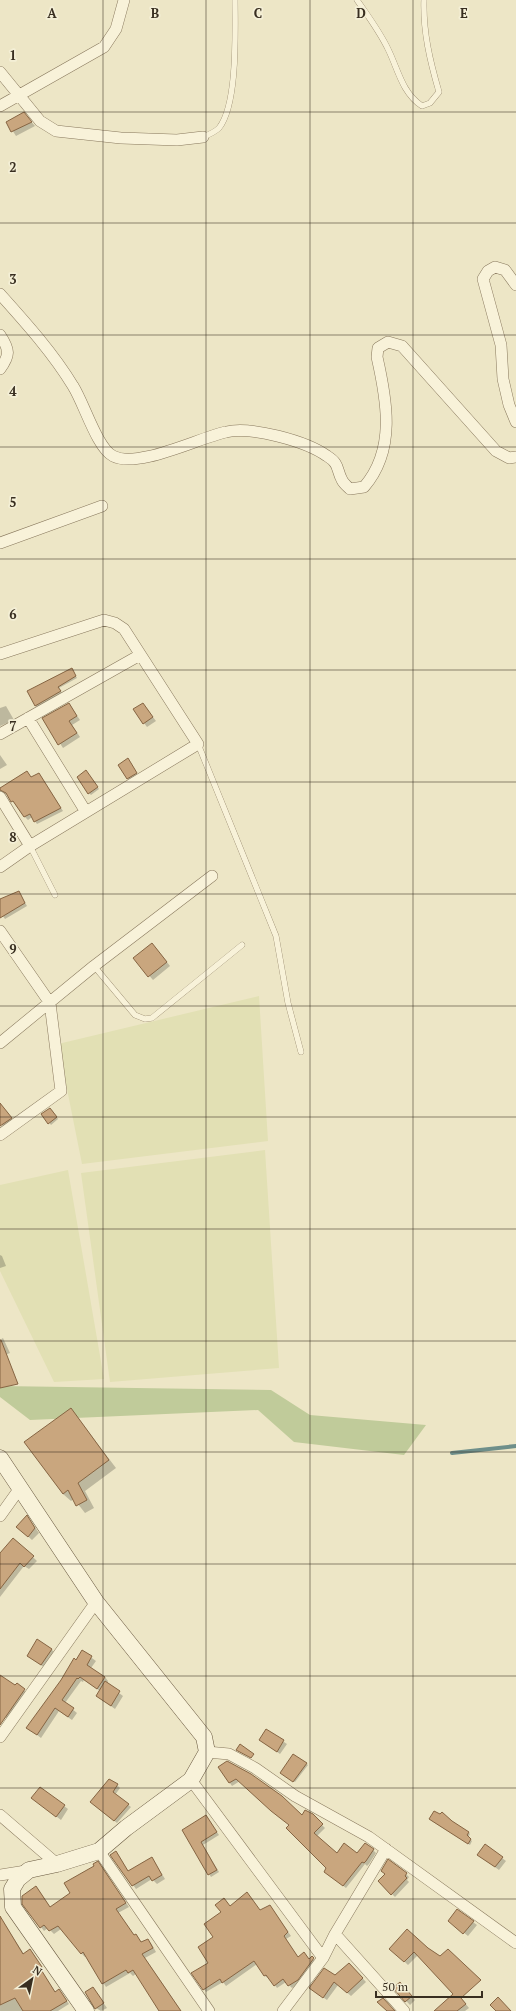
<svg xmlns="http://www.w3.org/2000/svg" width="516" height="2011" viewBox="0 0 516 2011" font-family="'PT Serif',serif">
	<rect width="100%" height="100%" fill="#ede6c6"/>
	<path fill="#e2e0b4" d="M259,996L268,1141L82,1164L58,1044Z
		M265,1150L279,1368L110,1382L81,1173Z
		M68,1170L104,1379L54,1382L0,1271V1185Z"/>
	<path fill="#c0cb9a" d="M0,1386L271,1390L310,1415L426,1425L404,1455L294,1442L258,1410L30,1420L0,1397Z"/>
	<path fill="#0003" d="M27,117L35,126L16,136L7,122Z
		M73,671L77,678L59,688L62,693L37,707L36,706L28,691Z
		M69,704L80,720L72,725L80,737L63,748L44,719Z
		M6,706L14,720L0,726V708Z
		M146,708L156,721L147,727L144,723Z
		M0,755L7,765L0,769Z
		M129,761L138,775L130,780L128,778Z
		M87,773L99,789L91,795L89,793Z
		M41,777L63,811L37,824L32,817L28,820L25,817L8,795L4,793L0,794V789L31,778Z
		M19,892L27,906L5,919L0,912V901Z
		M156,948L170,966L153,980L134,958Z
		M0,1107L5,1110L15,1122L6,1129L0,1123Z
		M52,1110L58,1119L51,1125L43,1114Z
		M0,1255L2,1256L6,1266L0,1268Z
		M3,1338L10,1353L0,1357V1340Z
		M71,1409L116,1468L85,1491L94,1508L85,1513L74,1499L71,1501L63,1494L26,1442Z
		M27,1516L39,1533L32,1540L21,1530Z
		M14,1539L37,1561L29,1569L24,1566L0,1597V1556Z
		M51,1649L55,1653L45,1668L28,1656Z
		M82,1651L96,1661L91,1668L105,1677L108,1681L107,1684L123,1696L115,1709L97,1696L100,1691L84,1680L83,1682L81,1681L65,1703L77,1713L72,1720L59,1711L41,1738L28,1728Z
		M0,1681L15,1687L17,1684L28,1694L10,1720L0,1714Z
		M266,1730L287,1744L280,1754L260,1740Z
		M294,1755L308,1765L295,1782L282,1774Z
		M219,1767L302,1817L312,1815L325,1828L316,1837L337,1855H357L373,1850L376,1853L369,1864L367,1866L365,1864L346,1888L328,1874L327,1868L290,1825L240,1781L232,1786Z
		M117,1785L120,1788L115,1795L131,1807L117,1823L94,1805Z
		M36,1801L64,1806L68,1809L61,1820Z
		M206,1816L219,1835L203,1845L219,1872L211,1877L183,1831Z
		M432,1821L451,1822L469,1833L470,1834L468,1838L472,1841L470,1845Z
		M116,1853L129,1872L152,1858L165,1879L157,1884L152,1879L136,1889L112,1855Z
		M482,1858H502L506,1861L499,1870Z
		M101,1866L129,1907L118,1913L134,1936L136,1935L142,1943L147,1940L151,1943L156,1952L145,1958L181,2011H160L137,1973L133,1976L130,1973L106,1987L86,1956L85,1957L82,1954L61,1929L54,1934L48,1928L44,1931L23,1903L36,1887L50,1907L71,1894Z
		M382,1871L406,1874L409,1877L407,1880L409,1882L395,1897L379,1881L386,1875Z
		M230,1907L261,1911L272,1909L291,1936L286,1939L298,1958L304,1953L310,1960L312,1958L316,1962L300,1983L292,1988L286,1982L277,1988L269,1977L268,1978L265,1976L257,1964L226,1986L223,1982L206,1992L204,1989L215,1937Z
		M1,1919L24,1954H33L44,1970L42,1972L56,1993L62,1994L69,2004L58,2011H0Z
		M473,1922L477,1925L468,1936L453,1924Z
		M391,1949H427L469,1972L418,1955L408,1965Z
		M353,1968L366,1982L351,1996L338,1985L327,2000L314,1991L335,1977Z
		M399,1983L415,2000L410,2005L394,1988Z
		M93,1988L107,2008L101,2011L96,2008L86,1993Z
		M460,1997L469,2008L465,2011H446Z"/>
	<g fill="none" stroke-linecap="round" stroke-linejoin="round">
		<path stroke="#6e8f8a" stroke-width="4" d="M452,1453L516,1446"/>
	</g>
	<path fill="#c9a67e" stroke="#866543" d="M24,112L32,122L11,132L6,122Z
		M72,668L76,676L58,687L61,691L35,706L27,691Z
		M69,703L77,716L69,721L77,733L58,745L42,718Z
		M143,703L153,717L143,724L133,709Z
		M128,758L137,773L127,779L118,765Z
		M86,770L98,787L88,794L77,777Z
		M27,771L31,777L39,773L61,808L34,822L30,814L24,817L13,801L11,802L6,793L0,790V788Z
		M19,891L25,903L0,918V899Z
		M152,943L167,962L148,977L133,958Z
		M0,1103L12,1118L0,1126Z
		M50,1108L57,1117L48,1124L41,1114Z
		M0,1340H1L18,1384L0,1388Z
		M71,1408L109,1460L78,1483L87,1500L76,1506L68,1490L63,1494L24,1442Z
		M27,1515L35,1528L28,1537L16,1527Z
		M13,1538L34,1556L24,1567L20,1563L0,1589V1553Z
		M37,1639L52,1649L41,1665L27,1656Z
		M82,1650L92,1656L87,1665L105,1677L97,1689L80,1677L78,1679L77,1678L62,1700L74,1708L68,1717L55,1708L37,1735L26,1728L61,1680L74,1658L76,1660Z
		M0,1675L15,1685L17,1683L25,1689L0,1725Z
		M105,1681L120,1691L111,1706L96,1696Z
		M266,1729L284,1740L277,1752L259,1740Z
		M240,1744L254,1754L251,1758L236,1750Z
		M293,1754L307,1763L293,1782L280,1773Z
		M227,1761L251,1774L282,1796L302,1815L305,1810L313,1814L323,1824L314,1833L337,1853L344,1843L357,1853L365,1843L374,1849L366,1861L364,1863L362,1862L343,1886L324,1872L326,1868L286,1828L289,1825L271,1811L236,1779L229,1783L218,1767Z
		M109,1779L118,1784L113,1792L129,1804L114,1821L90,1802Z
		M40,1787L65,1805L56,1817L31,1798Z
		M434,1811L440,1814L442,1812L452,1821L469,1832L467,1835L471,1839L468,1844L429,1819Z
		M206,1815L217,1832L201,1842L217,1870L208,1875L182,1830Z
		M485,1844L503,1857L495,1867L477,1855Z
		M116,1851L128,1871L152,1857L162,1875L152,1881L149,1876L132,1886L110,1855Z
		M388,1859L407,1873L405,1876L407,1878L391,1895L378,1881L385,1874L381,1871Z
		M98,1861L126,1903L116,1909L134,1935L136,1934L141,1942L148,1939L153,1948L142,1954L181,2011H159L133,1970L128,1973L126,1970L102,1984L83,1952L81,1954L58,1926L49,1931L44,1925L40,1928L22,1904V1896L36,1886L50,1907L70,1893L64,1883L94,1866L93,1864Z
		M247,1892L260,1910L270,1905L288,1932L284,1936L298,1957L304,1952L309,1959L312,1956L314,1958L298,1980L288,1986L283,1979L274,1986L266,1975L264,1976L254,1961L222,1983L220,1979L203,1990L191,1973L208,1963L198,1947L213,1937L204,1924L221,1912L215,1905L224,1898L230,1906Z
		M457,1909L474,1921L463,1934L448,1921Z
		M0,1916L23,1954L30,1949L42,1967L40,1968L55,1992L59,1989L67,2001L50,2011H23L15,1998L0,2005Z
		M407,1929L428,1948L440,1956L448,1949L481,1980L461,1998L466,2004L457,2011H434L453,1994L414,1952L404,1962L389,1949Z
		M349,1963L363,1978L347,1993L334,1982L323,1998L309,1988L324,1968L335,1975Z
		M400,1982L412,1996L405,2002L393,1988Z
		M93,1987L104,2003L95,2009L85,1992Z
		M498,1997L511,2011H496L490,2005Z
		M383,1998L395,2011H387L377,2002Z"/>
	<g fill="none" stroke-linecap="round" stroke-linejoin="round">
		<g stroke="#88785d" stroke-width="6">
			<path id="lane" d="M357,0C368,16 380,32 388,49C398,69 402,93 422,106L430,103L439,92C430,61 423,32 424,0
				M203,137C208,135 215,132 219,128C238,104 235,31 235,0
				M198,744L276,936L288,1003L301,1052
				M30,846L55,895
				M94,966L135,1015L145,1019L152,1018L242,945"/>
		</g>
		<g stroke="#88785d" stroke-width="12">
			<path id="street" d="M0,72L40,121L56,131L121,138L177,140L203,137
				M0,106L104,47L116,29L124,0
				M516,285L505,270L495,267L488,271L483,279L501,345L503,379L509,405L516,422
				M0,294C26,323 53,353 73,386C84,403 97,448 113,456C138,469 198,438 226,432C251,426 306,441 327,456C340,464 336,469 342,480C344,484 348,487 350,489L364,487C396,450 387,401 377,357L378,348L388,342L402,346L496,451L509,458L516,457
				M0,335C10,350 10,355 0,369
				M0,543L102,506
				M0,654L104,620L115,623L124,629L198,744L30,846L0,867
				M28,718L86,812
				M0,734L140,655
				M0,797L30,846
				M0,931L50,1003L61,1091L0,1135
				M0,1043L94,966L212,876
				M0,1516L20,1488
				M0,1737L96,1602
				M207,1752L229,1754L255,1768L295,1796L369,1837L516,1943
				M191,1780L323,1958
				M0,1815L57,1864
				M99,1851L209,2011
				M0,1875L26,1871
				M335,1934L404,2011
				M283,2011L323,1958L335,1934L386,1849"/>
		</g>
		<g stroke="#695940" stroke-width="17">
			<path id="secondary" d="M0,1458L96,1602L204,1737L207,1752L191,1780L126,1828L99,1851L57,1864L29,1870L18,1879L12,1889L13,1907L86,2011"/>
		</g>
		<use href="#lane" stroke="#f8f2d9" stroke-width="5.5"/>
		<use href="#street" stroke="#f8f2d9" stroke-width="11"/>
		<use href="#secondary" stroke="#f8f2d9" stroke-width="16"/>
	</g>
	<path fill="none" stroke="#382e20" stroke-width="1" stroke-opacity="0.55" d="M103,0V2011M206,0V2011M310,0V2011M413,0V2011M0,112H516M0,223H516M0,335H516M0,447H516M0,559H516M0,670H516M0,782H516M0,894H516M0,1006H516M0,1117H516M0,1229H516M0,1341H516M0,1452H516M0,1564H516M0,1676H516M0,1788H516M0,1899H516"/>
	<g font-size="13" text-anchor="middle" font-weight="bold" fill="#382e20" stroke="#f4efd6" stroke-width="3.5" stroke-linejoin="round" paint-order="stroke">
		<text x="52" y="18">A</text>
		<text x="155" y="18">B</text>
		<text x="258" y="18">C</text>
		<text x="361" y="18">D</text>
		<text x="464" y="18">E</text>
		<text x="13" y="60">1</text>
		<text x="13" y="172">2</text>
		<text x="13" y="284">3</text>
		<text x="13" y="396">4</text>
		<text x="13" y="507">5</text>
		<text x="13" y="619">6</text>
		<text x="13" y="731">7</text>
		<text x="13" y="842">8</text>
		<text x="13" y="954">9</text>
	</g>
	<g transform="translate(32 1979) rotate(33)" stroke="#f4efd6" stroke-width="3" paint-order="stroke">
	<path d="M0-3L7 15L0 10L-7 15Z" fill="#382e20"/>
	<text y="-6" font-size="11" font-weight="bold" text-anchor="middle" fill="#382e20">N</text>
	</g>
	<path d="M376 1991v6h106v-6" fill="none" stroke="#382e20" stroke-width="2"/>
	<text x="382" y="1991" font-size="12" fill="#382e20" stroke="#f4efd6" stroke-width="3" paint-order="stroke">50 m</text>
</svg>
